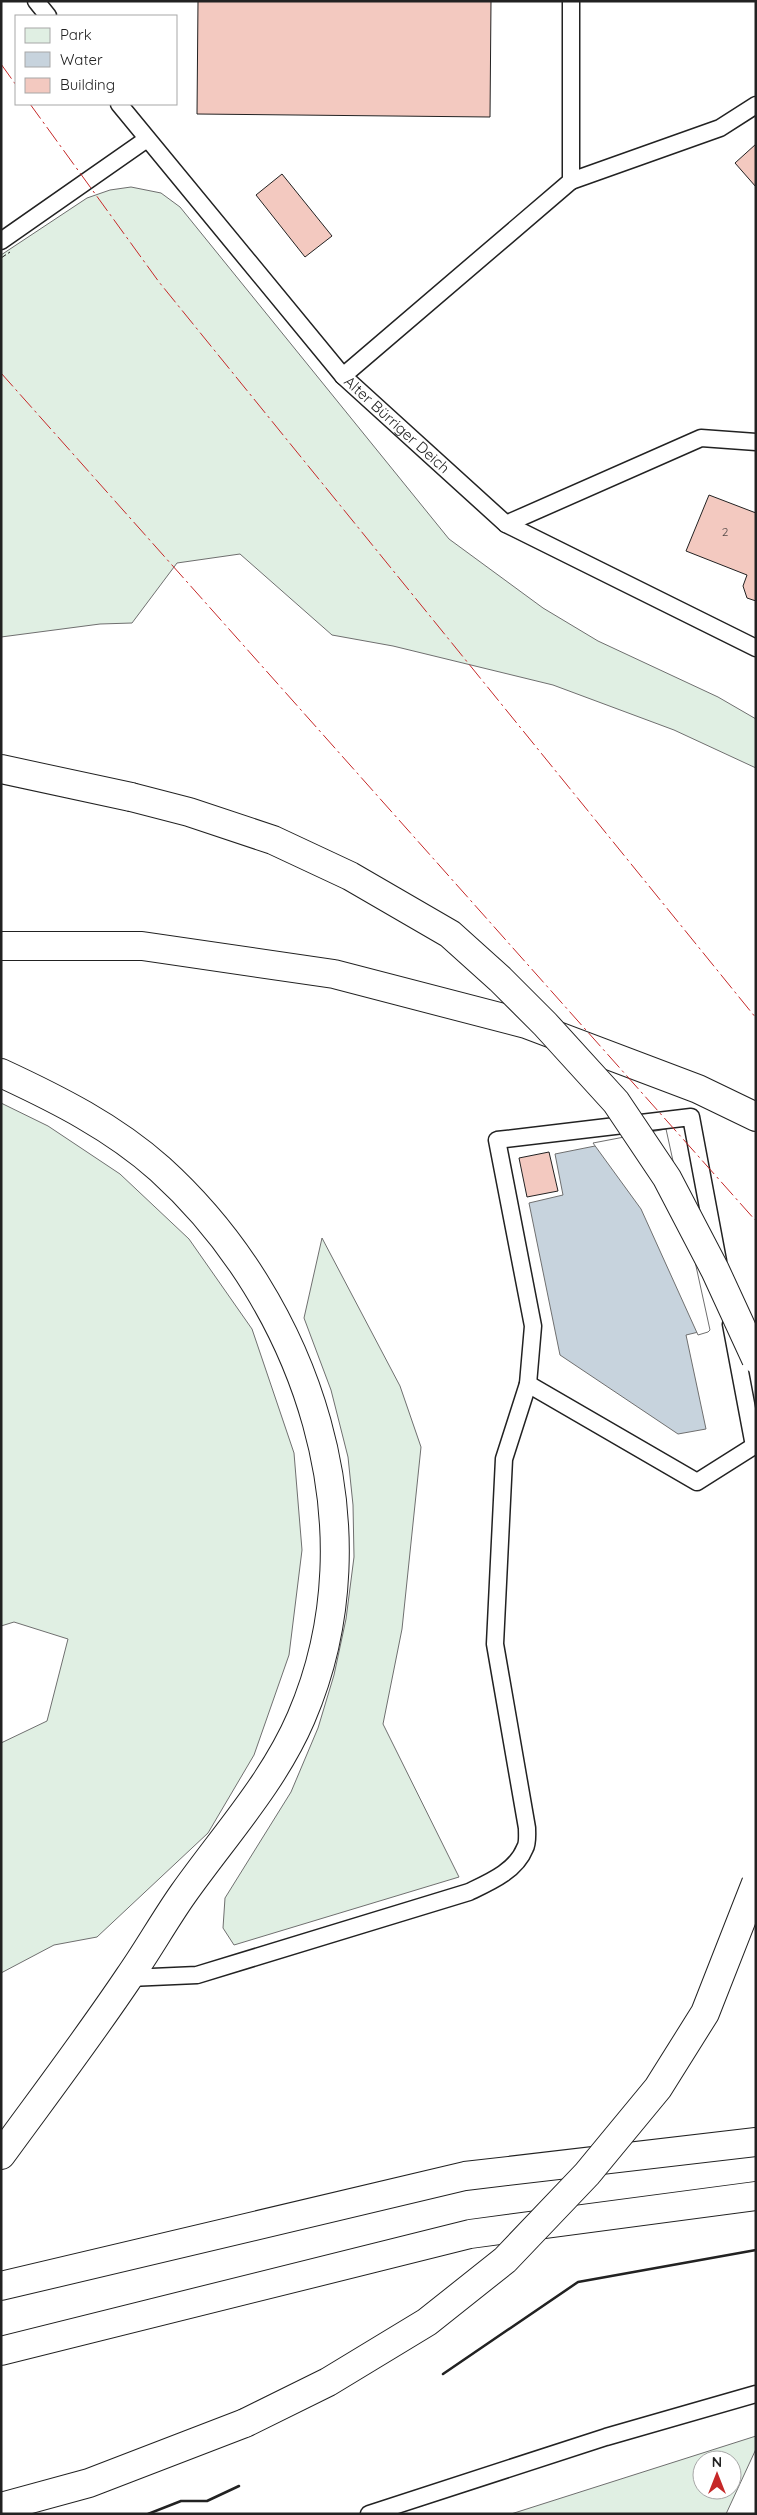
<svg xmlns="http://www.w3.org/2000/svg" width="757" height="2515" viewBox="0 0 757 2515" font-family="Quicksand,sans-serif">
	<rect width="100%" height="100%" fill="#fff"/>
	<path fill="#e0efe3" stroke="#6f6f6f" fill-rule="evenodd" d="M131,187L161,193L180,207L449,539L543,608L598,641L718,697L756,719V768L674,730L553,685L393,646L332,635L240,554L177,563L132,623L100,624L1,637V255L87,198L110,190Z
		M1,1103L48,1126L120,1174L189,1239L252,1329L294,1453L302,1550L289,1655L254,1755L208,1833L97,1937L54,1945L1,1973V1743L47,1721L68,1639L14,1622L1,1626Z
		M322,1238L400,1386L421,1447L402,1629L383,1724L459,1877L234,1945L223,1928L225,1898L291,1792L318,1728L334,1675L346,1619L354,1557L353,1505L348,1457L331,1390L304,1318Z
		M756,2436V2449L726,2514H511ZM702,2460H732V2490H702Z"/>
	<path fill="#c7d3dd" stroke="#6f6f6f" d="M665,1132L707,1330L686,1335L706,1429L678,1434L560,1355L529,1203L563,1195L555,1154Z"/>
	<path fill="#fff" stroke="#6f6f6f" d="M666,1129L710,1330L708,1332L698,1335L641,1209L593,1143Z"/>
	<path fill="#f3c9c0" stroke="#222" d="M198,1H491L490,117L197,114Z
		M756,144V187L735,163Z
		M282,174L332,236L305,257L256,195Z
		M709,495L756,513V601L747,598L743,586L747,575L686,551Z
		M549,1152L558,1191L527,1197L519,1158Z"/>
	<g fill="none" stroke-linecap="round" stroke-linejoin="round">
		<g stroke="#222" stroke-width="19">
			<g id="lane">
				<path d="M36,1L48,16"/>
				<path id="s1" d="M119,104L343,376L506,524L756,648"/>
				<path d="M571,181L720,128L756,105"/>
				<path d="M1,241L147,139"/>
				<path d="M343,376L571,181V1"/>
				<path d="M506,524L701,438L756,442"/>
				<path d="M528,1384L697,1482L754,1446L731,1324"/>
				<path d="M129,1978L197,1975L469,1892C490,1882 516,1871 525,1848C528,1843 527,1834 527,1828L495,1644L504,1459L528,1384L533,1326L497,1140L691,1117L718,1261"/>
				<path d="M369,2514L606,2437L756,2394"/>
			</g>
		</g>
		<g stroke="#222" stroke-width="30">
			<path id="highway" d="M1,769L131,797
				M1,946H142L334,974L526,1024L698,1089L756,1117
				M1,1073C57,1099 113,1127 160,1169C308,1303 383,1528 301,1718C273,1783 224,1836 183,1894C164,1921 148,1950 129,1977C88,2038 44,2096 1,2155
				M1,2286L465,2176L756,2142
				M1,2351L470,2234L756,2196
				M1,2507L89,2483L245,2423"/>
		</g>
		<use href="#lane" stroke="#fff" stroke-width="16"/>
		<use href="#highway" stroke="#fff" stroke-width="28"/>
		<g stroke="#222" stroke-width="30" stroke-linecap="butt">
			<path id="highway-bridge" d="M131,797L189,812L273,840L350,876L450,934L500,979L545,1024L616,1102L667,1178L715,1270L756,1359
				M245,2423L328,2382L427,2322L505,2260L587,2174L658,2088L705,2013L756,1883"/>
		</g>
		<use href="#highway-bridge" stroke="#fff" stroke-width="28"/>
		<path stroke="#222" stroke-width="1" stroke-dasharray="6 2.5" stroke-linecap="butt" d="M1,258L10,252"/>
		<path stroke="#222" stroke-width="2.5" d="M443,2374L578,2282L756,2250
			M148,2514L181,2501H207L239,2486"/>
		<path stroke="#c62828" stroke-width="1" stroke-dasharray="18 4 2.5 4" stroke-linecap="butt" d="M1,64L16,85
			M30,104L159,282L756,1018
			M1,373L756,1221"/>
	</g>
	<g text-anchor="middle" stroke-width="4" stroke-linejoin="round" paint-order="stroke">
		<g font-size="12" fill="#564c4a">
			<text x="725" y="536">2</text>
		</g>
		<g font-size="15" fill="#222" stroke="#fff">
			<text dy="5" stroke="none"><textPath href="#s1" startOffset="425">Alter Bürriger Deich</textPath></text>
		</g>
	</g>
	<rect width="757" height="2515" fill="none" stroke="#222222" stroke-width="5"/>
	<rect x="15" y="15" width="162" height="90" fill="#ffffff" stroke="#a7a7a7"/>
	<rect x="25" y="28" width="25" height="15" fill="#e0efe3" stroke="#a7a7a7"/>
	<text x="60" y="40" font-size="15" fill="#222222">Park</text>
	<rect x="25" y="52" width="25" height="15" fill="#c7d3dd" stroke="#a7a7a7"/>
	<text x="60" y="65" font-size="15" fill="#222222">Water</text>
	<rect x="25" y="78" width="25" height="15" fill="#f3c9c0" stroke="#a7a7a7"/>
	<text x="60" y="90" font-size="15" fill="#222222">Building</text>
	<g transform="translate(717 2475)"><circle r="24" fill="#ffffff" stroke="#a7a7a7"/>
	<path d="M0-4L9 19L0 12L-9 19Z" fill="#c62828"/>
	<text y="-8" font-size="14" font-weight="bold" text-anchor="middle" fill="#222222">N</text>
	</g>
</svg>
